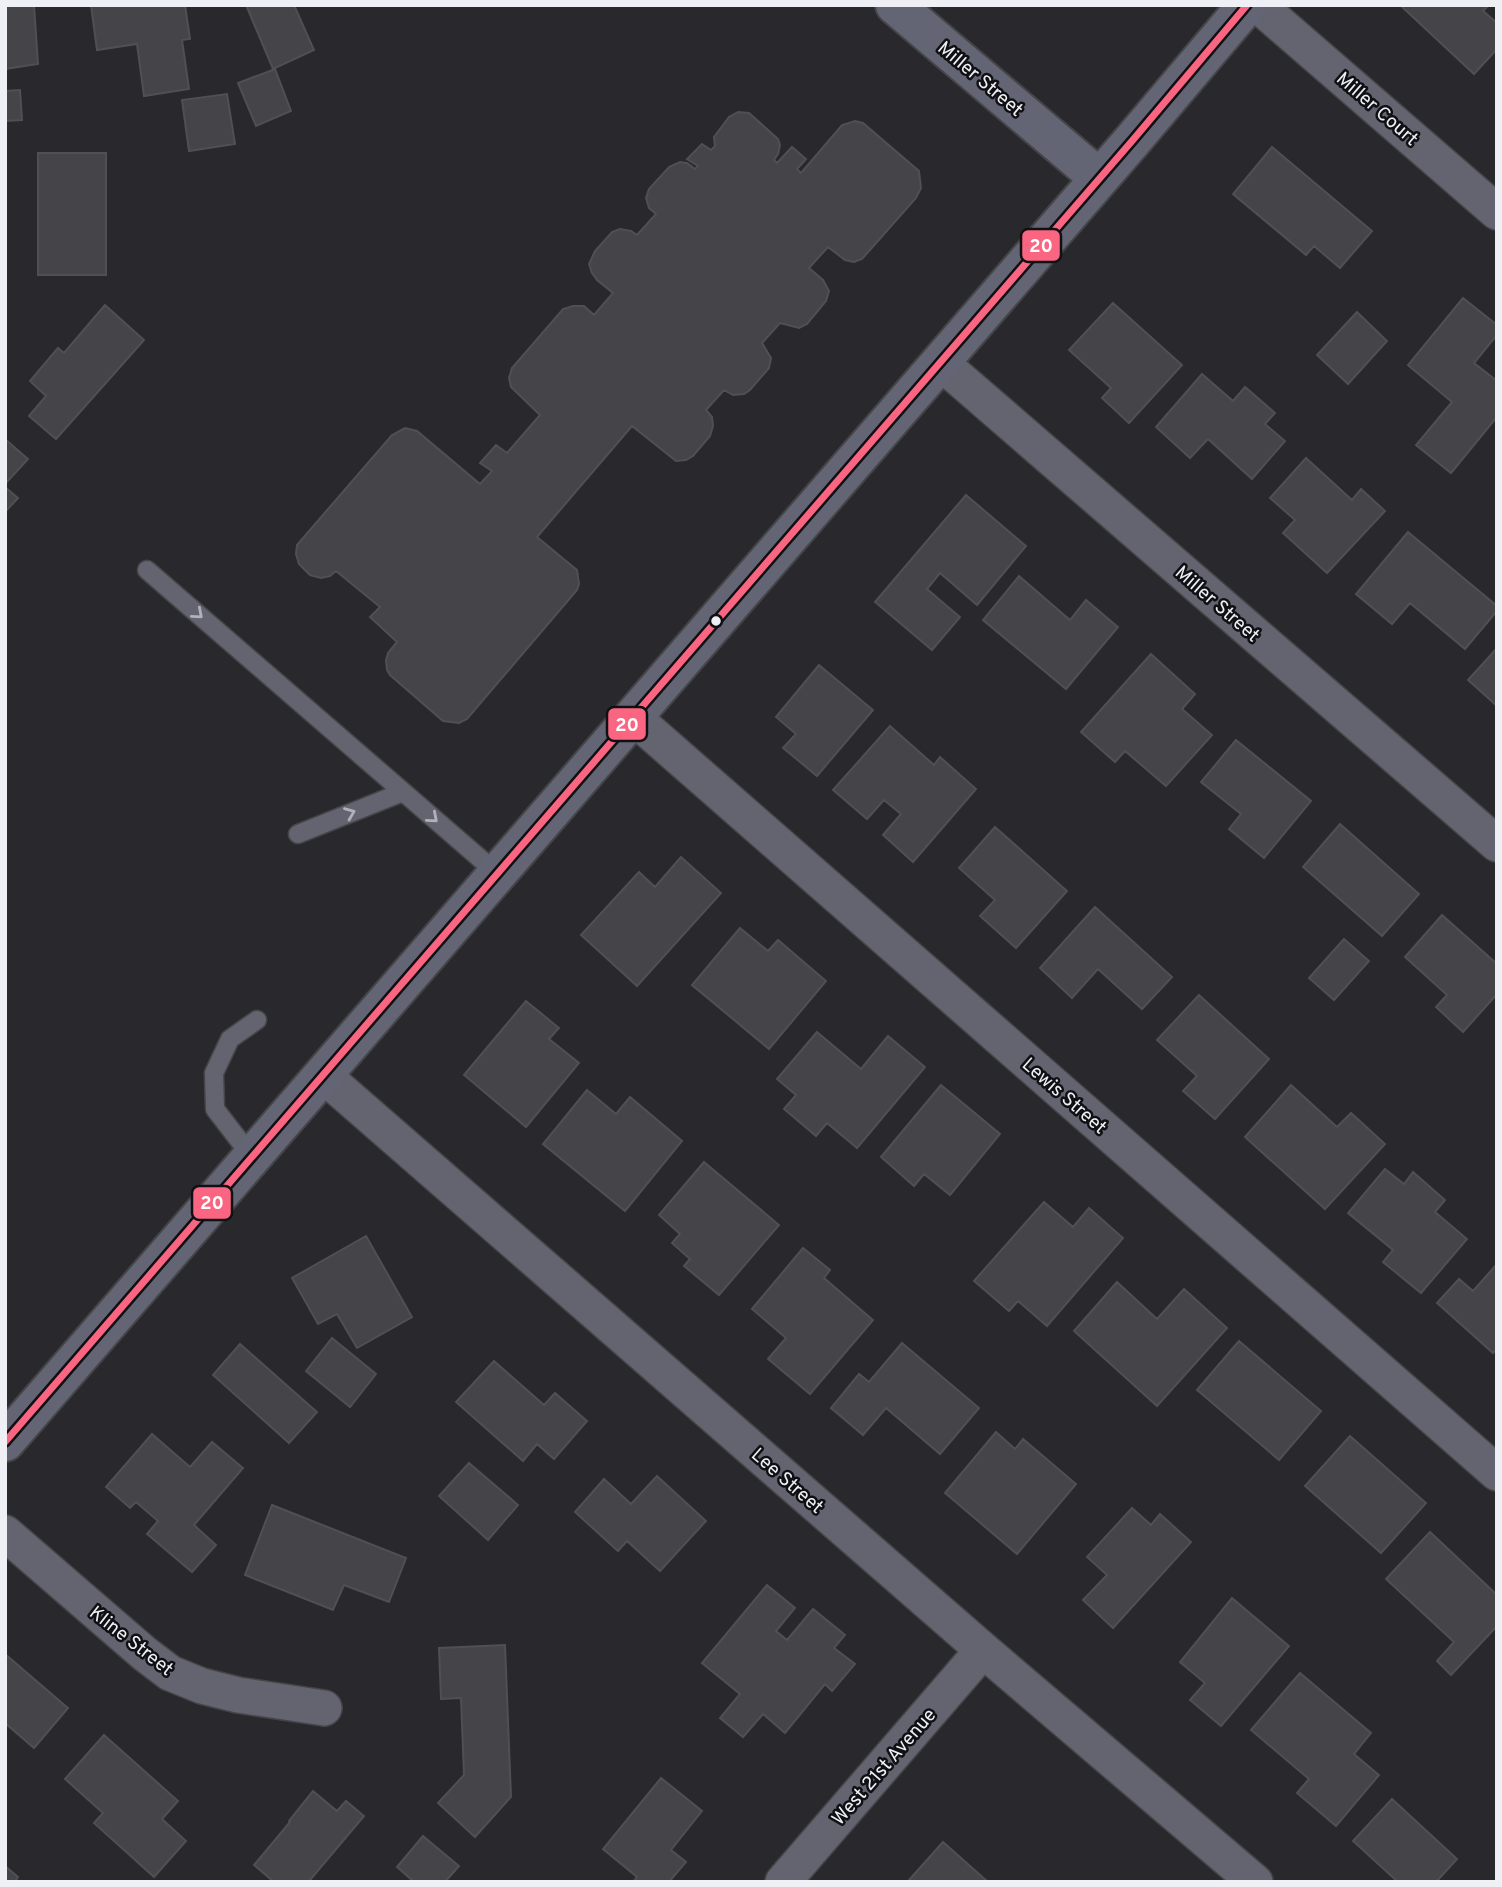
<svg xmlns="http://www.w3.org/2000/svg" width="1502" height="1887" viewBox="0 0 1502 1887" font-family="Overpass,sans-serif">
	<rect width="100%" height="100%" fill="#28282d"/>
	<path fill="#454549" stroke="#505054" stroke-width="2" d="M5,5H34L38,64L5,69Z
		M91,5H185L190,39L182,40L189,89L144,96L137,44L97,50Z
		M246,5H294L314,50L273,69Z
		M1400,5H1489L1483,11L1497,23V49L1474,74Z
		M275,69L291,111L256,126L238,83Z
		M20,90L22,120L5,121V91Z
		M227,94L235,144L189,151L182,100Z
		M738,112L749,113L778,139L780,145L778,154L774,160L777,163L792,147L806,159L797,169L801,173L842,125L855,121L863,123L919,171L921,188L916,198L862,259L854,262L845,260L828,247L809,268L823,280L829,291L826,301L807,324L799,328L780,323L762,343L771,358L769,368L750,390L744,394L733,395L724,390L706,410L712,417L713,426L710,436L693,456L686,460L676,461L632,426L537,537L577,570L579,584L577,590L467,719L459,723L443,721L390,675L387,670L386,660L388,653L397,642L370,617L380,607L336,571L330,576L321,578L310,575L299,564L296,554L297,545L392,435L405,428L417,431L480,484L492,471L480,463L496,445L507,453L540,415L511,387L509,378L512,368L563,309L573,306H584L594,315L613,293L597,280L592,273L589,264L595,251L612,232L620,229L631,231L637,235L656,214L649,208L646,198L649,189L669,167L680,162L687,163L695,169L698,166L687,159L702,144L711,150L715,146L714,137L729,117Z
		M1272,147L1372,231L1340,268L1314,246L1306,255L1233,194Z
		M38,153H106V275H38Z
		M1463,298L1497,325V335L1474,363L1497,381V417L1451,473L1416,445L1452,402L1408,365Z
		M1113,303L1182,365L1129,423L1102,398L1111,388L1069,350Z
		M105,305L144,340L56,439L29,416L46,396L30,381L58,348L64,353Z
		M1357,312L1387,341L1348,384L1317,355Z
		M1202,374L1233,401L1245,387L1275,413L1265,424L1285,441L1252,479L1208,439L1190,458L1156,427Z
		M5,439L28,459L5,484Z
		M1306,458L1352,500L1361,489L1385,511L1327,573L1283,533L1295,520L1270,498Z
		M5,487L18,498L5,512Z
		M966,495L1026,546L977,605L940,573L927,589L960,617L932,650L875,602Z
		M1408,532L1497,606V611L1465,649L1410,603L1392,624L1356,594Z
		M1019,576L1070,620L1086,600L1118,627L1066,689L983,620Z
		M1497,648V706L1468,680Z
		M1151,654L1195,694L1182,709L1212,735L1166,786L1125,751L1115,762L1081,732Z
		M819,665L873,710L817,776L783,748L796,734L776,717Z
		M890,726L934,765L940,757L976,789L913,862L883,835L901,814L884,800L867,819L833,790Z
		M1236,740L1311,801L1264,858L1229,829L1241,814L1201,782Z
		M1340,824L1419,894L1382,936L1303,867Z
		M995,827L1067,891L1016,948L980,916L995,900L959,868Z
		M681,857L721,893L637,986L581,935L639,872L655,887Z
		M1095,907L1172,977L1142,1009L1098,969L1072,998L1040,968Z
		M1442,915L1497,964V994L1463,1032L1436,1007L1447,995L1405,957Z
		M740,928L768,951L778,940L826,981L769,1049L692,985Z
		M1344,939L1369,961L1334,1000L1309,978Z
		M1199,995L1269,1059L1215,1119L1183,1091L1197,1076L1157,1040Z
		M526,1001L559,1028L549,1039L579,1063L526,1127L464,1075Z
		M817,1032L861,1069L888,1036L925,1067L857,1148L827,1123L816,1136L784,1109L796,1095L777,1079Z
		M941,1085L1000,1134L950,1195L924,1174L914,1186L881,1157Z
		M1291,1085L1337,1127L1351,1113L1385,1144L1325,1209L1245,1137Z
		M587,1090L616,1114L630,1097L682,1141L625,1211L543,1144Z
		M704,1162L779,1225L719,1295L684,1266L690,1259L672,1243L680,1234L659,1215Z
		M1385,1169L1404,1184L1413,1172L1445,1200L1435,1212L1467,1239L1421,1293L1383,1262L1393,1250L1348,1213Z
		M1044,1202L1073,1227L1089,1208L1123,1238L1047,1326L1018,1301L1009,1311L974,1281Z
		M366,1236L412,1317L357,1348L337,1314L318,1324L292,1278Z
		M803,1248L830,1270L824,1278L873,1320L810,1394L768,1359L786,1338L752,1309Z
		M1497,1264V1349L1493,1353L1437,1303L1459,1279L1473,1291Z
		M1117,1282L1157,1319L1184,1289L1227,1328L1157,1406L1074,1331Z
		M332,1338L376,1374L350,1407L306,1371Z
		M1239,1341L1321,1411L1279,1460L1197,1390Z
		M902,1343L979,1408L940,1454L886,1408L863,1435L831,1408L859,1374L869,1382Z
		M240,1344L317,1412L289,1443L213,1375Z
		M494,1361L544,1405L555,1393L587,1421L554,1459L537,1444L523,1461L456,1402Z
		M996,1432L1015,1449L1023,1439L1076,1484L1017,1554L945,1493Z
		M152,1434L190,1467L212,1442L243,1468L194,1525L216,1545L192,1572L147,1534L158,1521L136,1502L130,1508L106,1487Z
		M1350,1436L1426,1503L1381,1553L1305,1486Z
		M469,1463L518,1505L488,1540L439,1496Z
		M657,1476L706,1521L660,1571L627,1541L618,1551L575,1512L604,1479L631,1504Z
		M272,1505L406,1558L389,1602L344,1585L333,1610L245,1575Z
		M1132,1508L1151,1525L1160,1514L1191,1542L1113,1628L1083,1600L1107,1575L1087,1557Z
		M1430,1532L1497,1595V1626L1451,1675L1437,1661L1454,1642L1386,1579Z
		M767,1585L795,1608L776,1631L787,1640L813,1609L845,1635L834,1648L855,1664L832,1691L825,1684L785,1733L763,1714L743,1737L720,1718L740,1694L702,1663Z
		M1232,1598L1289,1646L1221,1726L1190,1700L1205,1683L1180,1662Z
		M505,1645L511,1797L475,1837L438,1803L464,1775L461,1698L441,1699L439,1648Z
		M5,1654L68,1708L34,1748L5,1723Z
		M1300,1673L1371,1733L1354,1754L1379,1775L1336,1826L1297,1793L1309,1779L1251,1730Z
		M104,1735L178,1801L162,1819L186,1841L154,1877L94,1823L103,1813L65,1779Z
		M661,1778L702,1811L671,1850L686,1862L669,1882H633L637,1877L603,1849Z
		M313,1791L337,1811L346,1801L364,1816L310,1880L312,1882H274L254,1865L290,1822L289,1821Z
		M1392,1799L1457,1859L1436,1882H1398L1353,1841Z
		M423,1836L459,1866L445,1882H414L397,1867Z
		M943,1842L988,1882H911L909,1880Z
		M5,1866L18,1877L15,1882H5Z"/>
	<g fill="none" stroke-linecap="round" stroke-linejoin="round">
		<g stroke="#454548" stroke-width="21">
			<path id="lane" d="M147,570L498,874
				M298,834L403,792
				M252,1157L215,1109L214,1073L230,1039L257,1020"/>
		</g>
		<g stroke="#454548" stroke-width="38">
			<path id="street" d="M1258,5L1497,212
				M940,362L1497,844
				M633,717L1497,1473
				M323,1075L983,1650L1255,1882
				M5,1533L145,1654L170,1673L202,1686L238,1695L324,1708
				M783,1882L983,1650"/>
		</g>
		<g stroke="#454548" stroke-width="42">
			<path id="secondary" d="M895,5L1099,178
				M5,1442L1132,141L1247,5"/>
		</g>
		<use href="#lane" stroke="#636470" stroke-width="18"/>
		<use href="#street" stroke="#636470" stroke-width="35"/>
		<use href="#secondary" stroke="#646574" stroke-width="38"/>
		<g stroke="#101014" stroke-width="12">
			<path id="bus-1" d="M5,1442L1132,141L1247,5"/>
		</g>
		<use href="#bus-1" stroke="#fa6682" stroke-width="7"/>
	</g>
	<defs><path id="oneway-chevron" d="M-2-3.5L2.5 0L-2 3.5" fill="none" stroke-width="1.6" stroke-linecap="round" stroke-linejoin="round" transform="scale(1.75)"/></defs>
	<g stroke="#b0b1ba">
		<use href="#oneway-chevron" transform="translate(198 614) rotate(41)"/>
		<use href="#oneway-chevron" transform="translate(350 813) rotate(-22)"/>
		<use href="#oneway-chevron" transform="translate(433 818) rotate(41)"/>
	</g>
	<circle fill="#eff0f6" stroke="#101014" stroke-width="2.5" cx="716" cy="621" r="6"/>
	<g text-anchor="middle" stroke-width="5" stroke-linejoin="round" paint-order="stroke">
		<g font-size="19" fill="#eff0f6" stroke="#101014">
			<text transform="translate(981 78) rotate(40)" y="7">Miller Street</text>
			<text transform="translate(1378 108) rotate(41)" y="7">Miller Court</text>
			<text transform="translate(1218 603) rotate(41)" y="7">Miller Street</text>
			<text transform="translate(1065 1095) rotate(41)" y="7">Lewis Street</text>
			<text transform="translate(788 1480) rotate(41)" y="7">Lee Street</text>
			<text transform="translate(132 1640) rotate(38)" y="7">Kline Street</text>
			<text transform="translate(883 1766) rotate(-49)" y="7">West 21st Avenue</text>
		</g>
	</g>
	<g stroke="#101014" stroke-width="2.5">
		<rect x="1021" y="229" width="40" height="33" rx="7" fill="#fa6682"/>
		<rect x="607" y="707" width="40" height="34" rx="7" fill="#fa6682"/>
		<rect x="192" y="1186" width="40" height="34" rx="7" fill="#fa6682"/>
	</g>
	<g font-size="19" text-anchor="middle" font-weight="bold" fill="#fff">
		<text x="1041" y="252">20</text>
		<text x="627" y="731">20</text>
		<text x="212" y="1209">20</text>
	</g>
	<rect width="1502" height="1887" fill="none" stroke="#eff0f6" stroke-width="14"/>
</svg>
